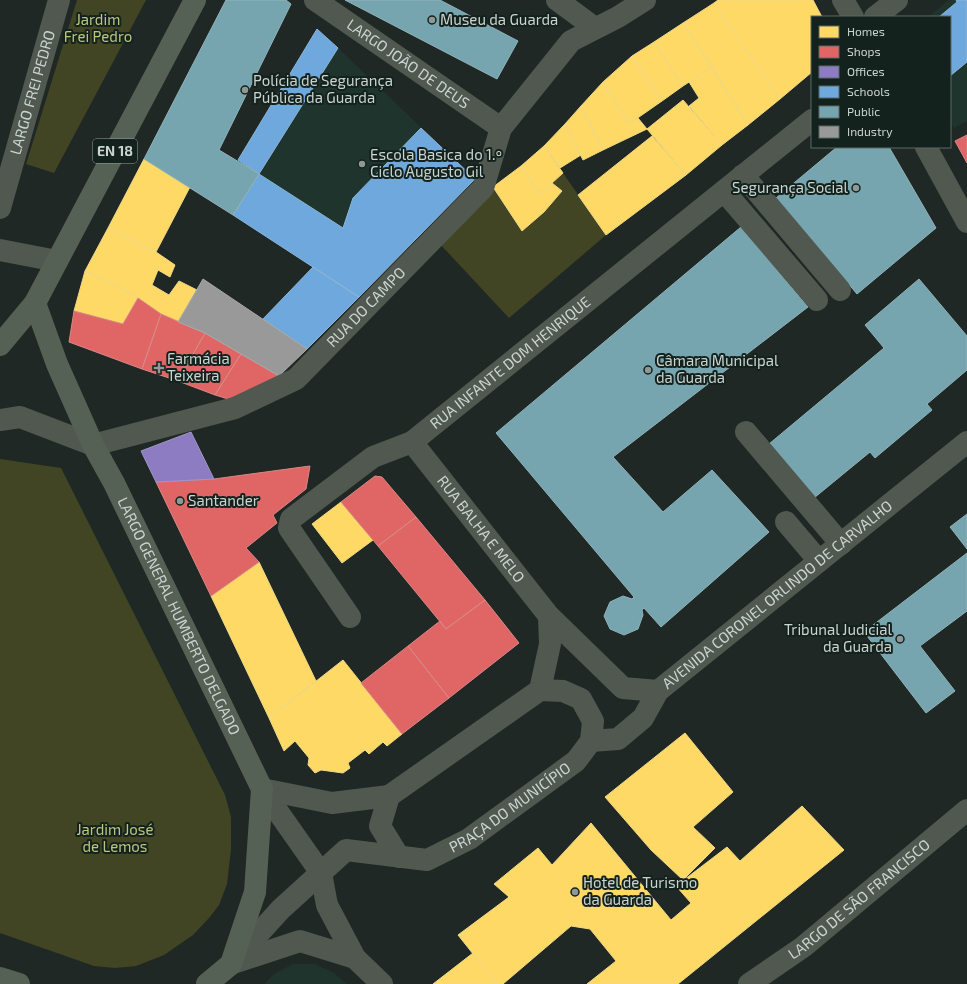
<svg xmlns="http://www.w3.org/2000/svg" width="967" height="984" viewBox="0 0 967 984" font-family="'Exo 2',sans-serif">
	<rect width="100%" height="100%" fill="#202825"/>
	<path fill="#1e342c" d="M949,0H967V121L954,128L950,122V17H928Z
		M338,48L475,179L359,297L233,215Z
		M293,964H315L334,973L347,984H264L274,974Z"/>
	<path fill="#414523" d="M77,0H146L54,173L26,164Z
		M563,173L606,235L509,318L439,243L493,187L522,231L544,212L562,191L552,183Z
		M0,459L61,468L225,795L231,817V849L227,884L219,905L209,918L193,935L164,955L136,966L115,968L94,966L0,933Z"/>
	<path fill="#ffd966" stroke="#efd886" d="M718,0H813L822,17H812V72L780,99L714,3Z
		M714,3L780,99L748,125L683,23Z
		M683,23L712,67L683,86L654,42Z
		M654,42L683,86L662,101L632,56Z
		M632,56L662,101L629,124L603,82Z
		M712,67L748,125L722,145L689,106L699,98L689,82Z
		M603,82L629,124L638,118L647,129L603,150L581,106Z
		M683,100L722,145L686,175L647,129Z
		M581,106L603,150L583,160L565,124Z
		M565,124L581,155L560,168L544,146Z
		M652,136L686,175L606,235L578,195Z
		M544,146L563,173L540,194L521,166Z
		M144,159L190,187L156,252L108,228Z
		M521,166L540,194L552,183L562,191L544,212L522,231L493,187Z
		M108,228L156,252L175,265L170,277L158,270L152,285L169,295L179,281L197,290L178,322L161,314L138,298L85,271Z
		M85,271L138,298L123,324L74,311Z
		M341,502L373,540L342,563L312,524Z
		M259,562L316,681L269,718L211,596Z
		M343,660L402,734L387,746L383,742L369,754L365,750L348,763L350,768L343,773L321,770L315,773L308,765L309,758L295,741L284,751L269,718Z
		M685,733L733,792L693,827L715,848L683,880L651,850L605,797Z
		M802,806L844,850L678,984H587L616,961L590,929L571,926L503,984H497L458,935L509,897L494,884L538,848L552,865L591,823L671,920L691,903L676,886L727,847L740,861Z
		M473,953L497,984H433Z"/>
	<path fill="#e06666" stroke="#da8786" d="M967,135V163L955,141Z
		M138,298L161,314L142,369L69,342L74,311L123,324Z
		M161,314L205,333L178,381L142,369Z
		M205,333L241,354L215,395L178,381Z
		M241,354L279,376L238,402L215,395Z
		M310,466L306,489L273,515L277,523L246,548L259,562L211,596L156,482L214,479Z
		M375,476L382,477L416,517L378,546L341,502Z
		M416,517L485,600L446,629L378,546Z
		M485,600L519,643L449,698L408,646L440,621L446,629Z
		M408,646L449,698L402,734L361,683Z"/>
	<path fill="#8e7cc3" stroke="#a096c7" d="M191,432L214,479L156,482L141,451Z"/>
	<path fill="#6fa8dc" stroke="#8bb5d8" d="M956,0H967V62L950,76V17H939L957,2Z
		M317,29L338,48L259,174L238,160Z
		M421,128L475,179L359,297L233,215L259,174L343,228L353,198Z
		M313,267L359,297L307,349L263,319Z"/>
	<path fill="#76a5af" stroke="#90b3b9" d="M226,0H286L291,4L219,150L259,174L233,215L144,159Z
		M345,0H440L518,41L497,79Z
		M837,147H889L936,228L857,294L776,198Z
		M741,227L808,307L613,457L663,512L712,470L769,532L661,627L644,608L642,610L643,615L638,629L624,635L610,629L604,616L610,602L623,596L632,599L634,597L496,433Z
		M919,279L967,336V370L927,404L932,410L875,458L870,452L814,498L769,444L884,348L865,325Z
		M967,514V549L950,527Z
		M967,553V611L920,646L955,691L926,713L864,632Z"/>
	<path fill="#999" stroke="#a8abaa" d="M203,279L307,349L279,376L205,333L178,322Z"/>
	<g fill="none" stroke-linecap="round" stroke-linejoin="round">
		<g stroke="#505850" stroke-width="22">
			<path id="s1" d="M315,0L501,128"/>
			<path d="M557,0L595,28"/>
			<path d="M843,0L853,17"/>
			<path d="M875,17L897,0"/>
			<path d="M926,147L967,222"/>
			<path d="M743,175L840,290"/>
			<path d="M724,191L817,300"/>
			<path id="s2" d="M0,208L59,0"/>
			<path d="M0,250L57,261"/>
			<path id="s3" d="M0,420L20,417L93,445L235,408L296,379L483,188L501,128L571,41L618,17L645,0"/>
			<path d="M746,432L841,544"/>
			<path id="s4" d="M412,442L549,616L623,688L658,691"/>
			<path d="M786,522L819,561"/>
			<path id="s5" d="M350,617L289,528L291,519L373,457L412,442L812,120"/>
			<path d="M540,690L550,644L549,616"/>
			<path id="s6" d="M591,741L618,739L643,718L658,691L967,442"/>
			<path d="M262,789L321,873L327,905L355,958L382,984"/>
			<path d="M262,789L332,803L389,796"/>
			<path d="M233,963L300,941L355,958"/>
			<path id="s7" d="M231,964L281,909L346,850L427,860L469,839L576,761L591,741L593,721L581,699L563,691L540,690L389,796L380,826L399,857"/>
			<path id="s8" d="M749,984L803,947L967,810"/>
		</g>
		<g stroke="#566155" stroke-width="22">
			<path id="s9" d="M35,303L57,364L93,445L114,483L262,789L255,892L231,964L207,984"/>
			<path d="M0,345L35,303L195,0"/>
			<path d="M0,978L19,984"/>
		</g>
	</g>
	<g fill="#8f9894" stroke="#13221d" stroke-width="1.5">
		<circle cx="432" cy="20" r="4"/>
		<circle cx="245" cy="90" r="4"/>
		<circle cx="362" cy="164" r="4"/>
		<circle cx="856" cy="188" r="4"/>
		<path d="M157 362h4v4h4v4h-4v4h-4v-4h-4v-4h4z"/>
		<circle cx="648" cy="370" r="4"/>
		<circle cx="180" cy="501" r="4"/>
		<circle cx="900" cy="639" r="4"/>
		<circle cx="575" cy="892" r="4"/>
	</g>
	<g text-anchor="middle" stroke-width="4" stroke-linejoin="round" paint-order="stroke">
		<rect fill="#13221d" stroke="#949f9a" stroke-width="1" x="93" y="139" width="44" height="24" rx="3"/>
		<g font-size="14" font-weight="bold" fill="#cbd4d0">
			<text x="115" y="156">EN 18</text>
		</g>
		<g font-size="15" fill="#bec67e" stroke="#13221d">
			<text x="98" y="25">Jardim<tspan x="98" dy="17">Frei Pedro</tspan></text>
			<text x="115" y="835">Jardim José<tspan x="115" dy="17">de Lemos</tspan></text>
		</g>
		<g font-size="15" fill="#cbd4d0" stroke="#13221d" text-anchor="start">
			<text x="440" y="25">Museu da Guarda</text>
			<text x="253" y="86">Polícia de Segurança<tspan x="253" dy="17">Pública da Guarda</tspan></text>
			<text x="370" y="160">Escola Basica do 1.º<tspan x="370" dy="17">Ciclo Augusto Gil</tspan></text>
			<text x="848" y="193" text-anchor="end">Segurança Social</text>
			<text x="167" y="364">Farmácia<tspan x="167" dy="17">Teixeira</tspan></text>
			<text x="656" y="366">Câmara Municipal<tspan x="656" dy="17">da Guarda</tspan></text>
			<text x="188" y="506">Santander</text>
			<text x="892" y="635" text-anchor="end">Tribunal Judicial<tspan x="892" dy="17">da Guarda</tspan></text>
			<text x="583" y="888">Hotel de Turismo<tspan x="583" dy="17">da Guarda</tspan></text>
		</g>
		<g font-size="15" fill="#cbd4d0" stroke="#13221d">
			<text dy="5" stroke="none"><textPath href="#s1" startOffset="113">LARGO JOÃO DE DEUS</textPath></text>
			<text dy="5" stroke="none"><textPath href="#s2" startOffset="120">LARGO FREI PEDRO</textPath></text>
			<text dy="5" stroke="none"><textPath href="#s3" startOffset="413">RUA DO CAMPO</textPath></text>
			<text dy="5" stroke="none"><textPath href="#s5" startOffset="388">RUA INFANTE DOM HENRIQUE</textPath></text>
			<text dy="5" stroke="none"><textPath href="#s4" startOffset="111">RUA BALHA E MELO</textPath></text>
			<text dy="5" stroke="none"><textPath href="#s6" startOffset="244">AVENIDA CORONEL ORLINDO DE CARVALHO</textPath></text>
			<text dy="5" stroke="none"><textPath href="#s9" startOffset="345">LARGO GENERAL HUMBERTO DELGADO</textPath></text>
			<text dy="5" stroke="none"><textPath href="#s7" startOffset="342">PRAÇA DO MUNICÍPIO</textPath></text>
			<text dy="5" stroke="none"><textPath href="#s8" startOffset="139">LARGO DE SÃO FRANCISCO</textPath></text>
		</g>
	</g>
	<rect x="811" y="16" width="140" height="132" fill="#13221d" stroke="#5d6965"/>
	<rect x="819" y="26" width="20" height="12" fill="#ffd966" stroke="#5d6965"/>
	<text x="847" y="36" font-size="12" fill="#cbd4d0">Homes</text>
	<rect x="819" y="46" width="20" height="12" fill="#e06666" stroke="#5d6965"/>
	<text x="847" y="56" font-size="12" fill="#cbd4d0">Shops</text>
	<rect x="819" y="66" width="20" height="12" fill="#8e7cc3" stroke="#5d6965"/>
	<text x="847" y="76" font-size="12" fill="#cbd4d0">Offices</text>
	<rect x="819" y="86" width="20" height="12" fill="#6fa8dc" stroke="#5d6965"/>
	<text x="847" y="96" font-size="12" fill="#cbd4d0">Schools</text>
	<rect x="819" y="106" width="20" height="12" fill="#76a5af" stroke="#5d6965"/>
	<text x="847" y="116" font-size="12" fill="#cbd4d0">Public</text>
	<rect x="819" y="126" width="20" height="12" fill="#999999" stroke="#5d6965"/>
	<text x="847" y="136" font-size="12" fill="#cbd4d0">Industry</text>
</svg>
